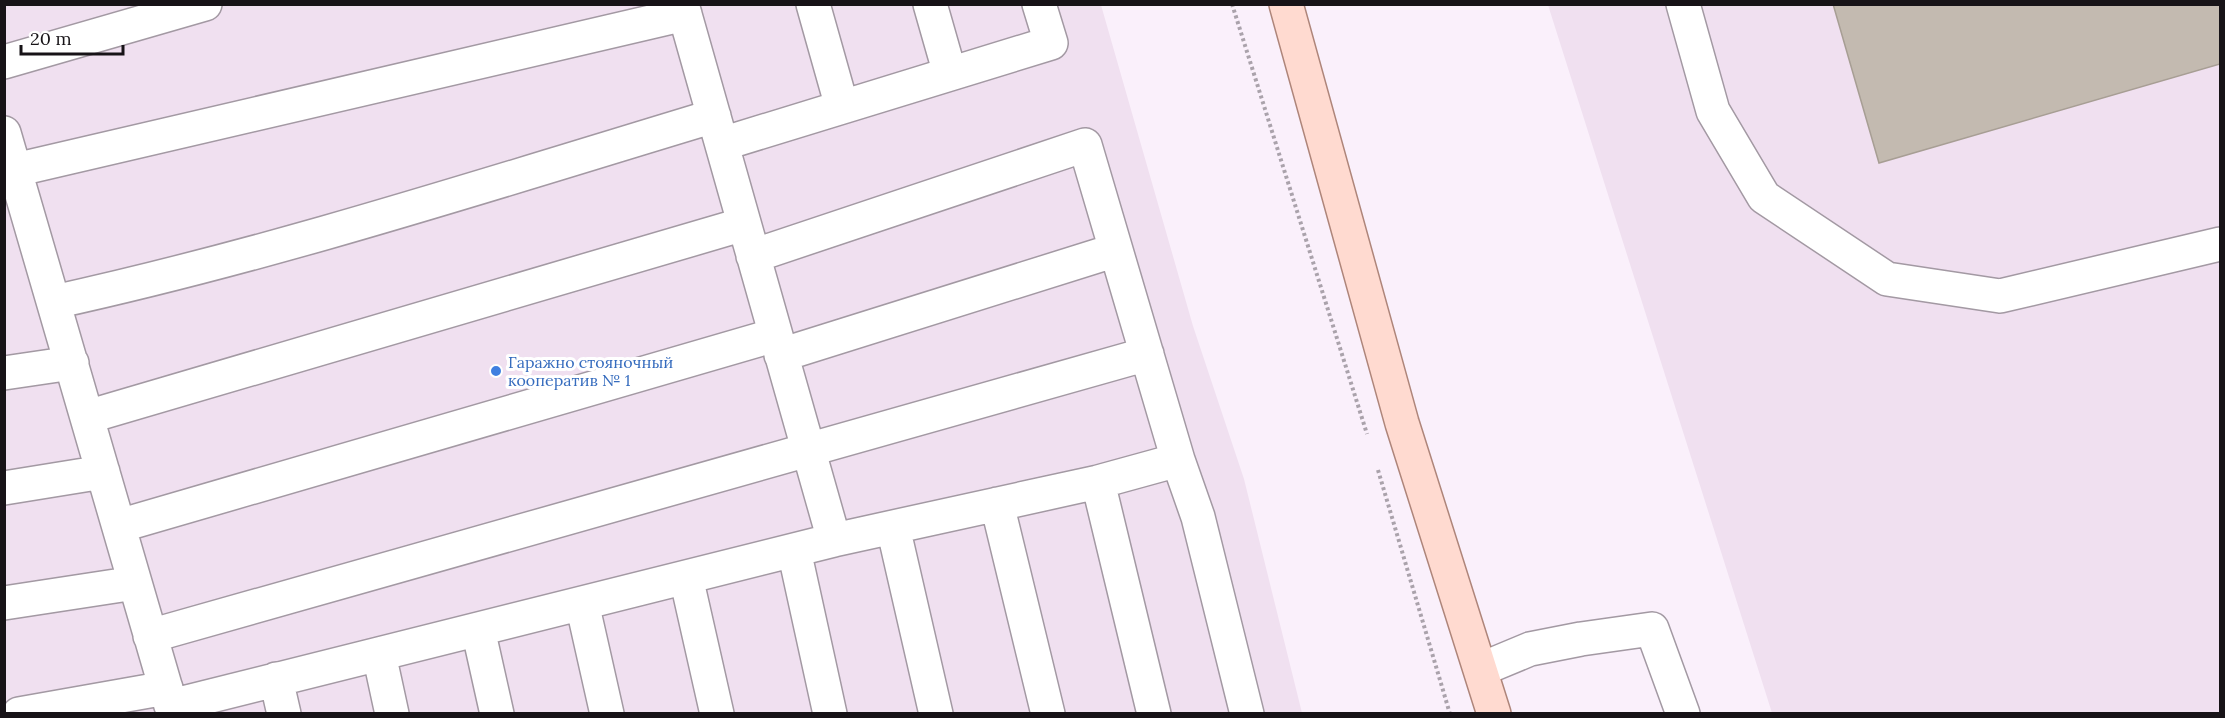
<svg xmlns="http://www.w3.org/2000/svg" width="2225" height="718" viewBox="0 0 2225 718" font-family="Lora,serif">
	<rect width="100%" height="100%" fill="#faf0fb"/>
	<path fill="#f0e0f0" d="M4,5H1101L1193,326L1244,479L1302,713H5Z
		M1548,5H2220V713H1772Z"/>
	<path fill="#c3bab0" stroke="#a79e94" stroke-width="1.5" d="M1833,4H2220V64L1879,163Z"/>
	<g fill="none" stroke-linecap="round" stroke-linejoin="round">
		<g stroke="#a399a3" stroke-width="36">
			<path id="minor" d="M813,4L842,107
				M930,4L950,74
				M1683,4L1713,111L1764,197L1887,279L2000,296L2220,244
				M4,62L205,4
				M4,133L171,706L834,540L682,4
				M722,144L1051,43L1039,4
				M15,170L685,14
				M753,256L1085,145L1178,460
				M54,302C277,253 495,182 714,116
				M781,355L1116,250
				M4,373L72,363
				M87,417L744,224
				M1098,482L1178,460L1198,517L1247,714
				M4,488L103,472
				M997,504L1048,714
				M119,526L775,335
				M893,527L936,714
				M834,540L1098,482L1154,714
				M794,550L830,714
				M686,577L717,714
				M4,603L135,583
				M582,603L607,714
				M478,629L497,714
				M150,636L1147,354
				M379,654L392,714
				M1482,669L1530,649L1581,639L1652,629L1683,714
				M276,679L284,714
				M19,714L166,688"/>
		</g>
		<g stroke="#ae857a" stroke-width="36">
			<path id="major" d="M1286,4L1402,423L1494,714"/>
		</g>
		<path stroke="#aaa2ab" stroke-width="4" stroke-dasharray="3 3" stroke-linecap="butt" d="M1232,4L1367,434
			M1378,470L1450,714"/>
		<use href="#minor" stroke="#fff" stroke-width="33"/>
		<use href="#major" stroke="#ffdad0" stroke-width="33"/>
	</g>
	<circle fill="#3f7fe0" stroke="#fff" stroke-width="2" cx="496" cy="371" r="6"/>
	<g text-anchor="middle" stroke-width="6" stroke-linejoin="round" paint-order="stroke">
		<g font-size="16" fill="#366cbe" stroke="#fff" text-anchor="start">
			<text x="508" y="368">Гаражно стояночный<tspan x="508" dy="18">кооператив № 1</tspan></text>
		</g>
	</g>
	<rect width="2225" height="718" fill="none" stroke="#171317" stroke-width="12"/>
	<path d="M21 45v9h102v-9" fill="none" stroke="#171317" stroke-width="3"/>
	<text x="30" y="45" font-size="18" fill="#171317" stroke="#ffffff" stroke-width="4.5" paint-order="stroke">20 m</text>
</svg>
